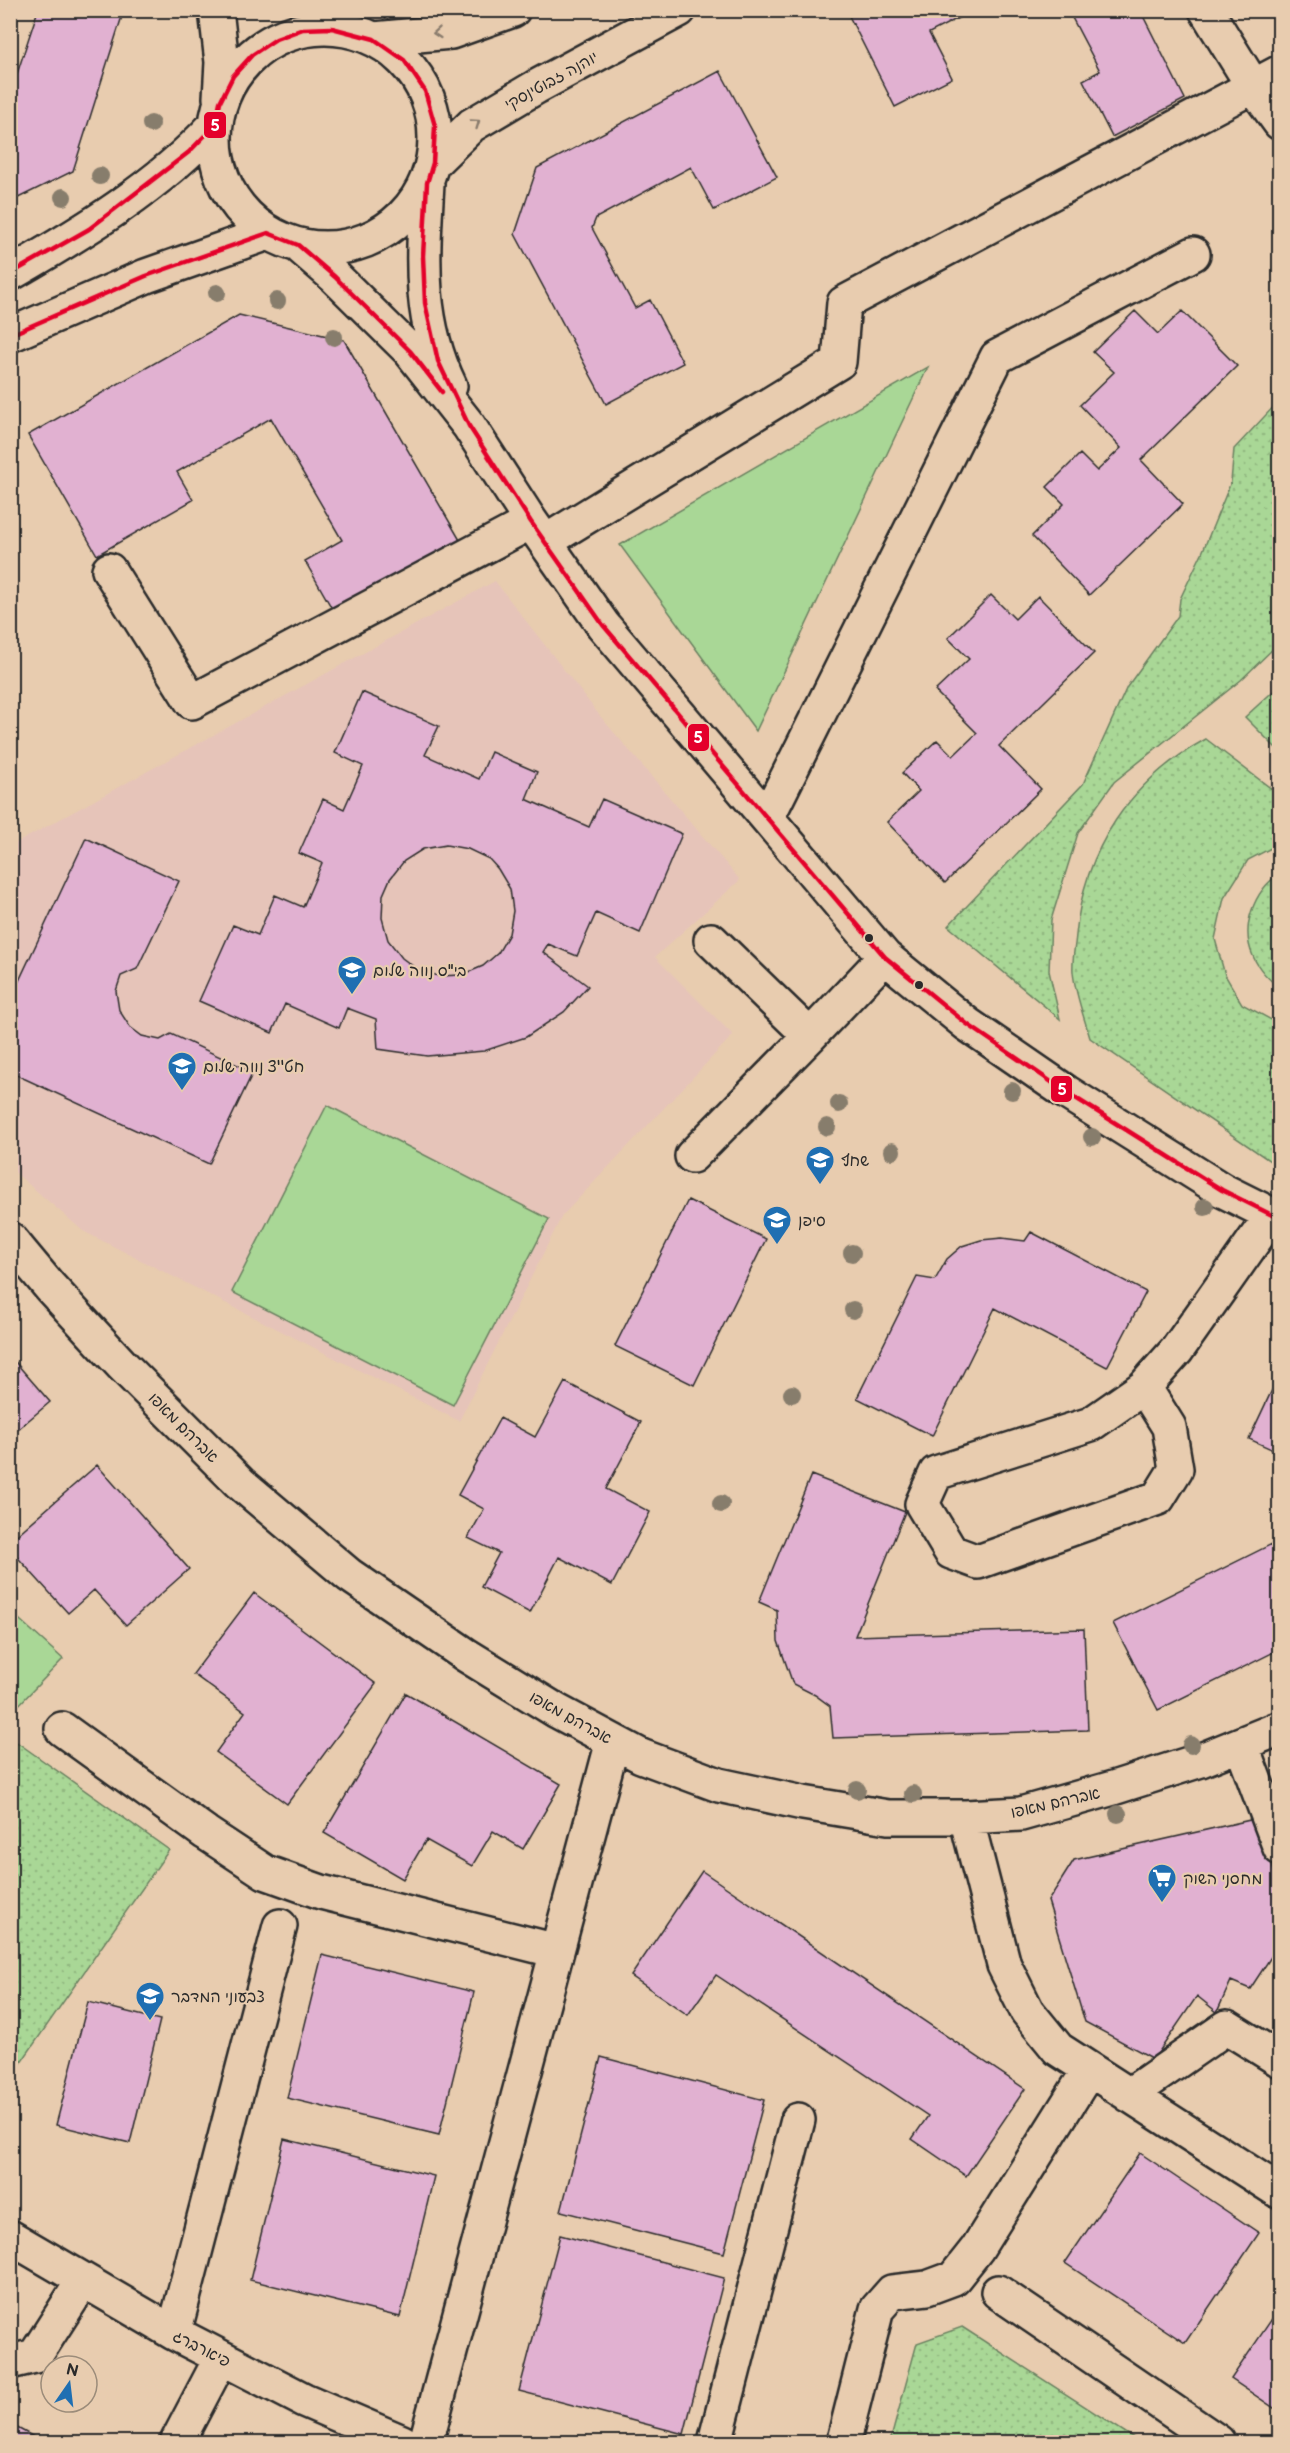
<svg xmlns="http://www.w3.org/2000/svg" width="1290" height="2453" viewBox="0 0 1290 2453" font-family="'Balsamiq Sans','Playpen Sans Hebrew',sans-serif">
	<defs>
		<pattern id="park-dots" width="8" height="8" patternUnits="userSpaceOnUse" patternTransform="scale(1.5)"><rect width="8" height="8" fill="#a9d796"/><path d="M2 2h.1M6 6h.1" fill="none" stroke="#92b981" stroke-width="1.8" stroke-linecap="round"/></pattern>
	</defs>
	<rect width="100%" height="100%" fill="#e8ccaf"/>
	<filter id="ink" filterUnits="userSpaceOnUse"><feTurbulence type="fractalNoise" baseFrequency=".0167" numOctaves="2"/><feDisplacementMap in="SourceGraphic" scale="12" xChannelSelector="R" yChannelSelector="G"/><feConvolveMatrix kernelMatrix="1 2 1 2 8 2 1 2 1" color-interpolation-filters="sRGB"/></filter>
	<g filter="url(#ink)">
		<path fill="#e6c4b9" d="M495,581L600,716L740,880L655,957L733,1035L562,1216L459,1421L83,1231L11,1169V846Z"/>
		<path fill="#a9d796" stroke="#6a8160" stroke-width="1.5" d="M928,367L756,731L620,545Z
			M327,1105L549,1219L453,1405L232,1292Z
			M10,1611L63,1659L11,1713H10Z"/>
		<path fill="url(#park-dots)" stroke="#6a8160" stroke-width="1.5" d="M1279,401V643L1241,680L1114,782L1078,833L1051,920L1049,971L1060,1019L948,926L1083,784L1127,687L1178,616L1180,599L1202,553L1231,482L1234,449Z
			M1279,686V751L1245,717Z
			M1206,739L1273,790L1279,815V844L1248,860L1224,898L1215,939L1225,975L1242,1004L1279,1024V1167L1090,1038C1084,1017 1075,993 1073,972C1072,960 1075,947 1076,935C1084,849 1130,781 1206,739Z
			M1279,874V988C1269,979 1259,970 1253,956C1240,927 1254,891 1279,874Z
			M11,1738L169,1850L11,2077Z
			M962,2327L1140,2442H890L917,2343Z"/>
		<path fill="#e1b1d1" stroke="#2b2b2b" stroke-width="1.5" fill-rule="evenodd" d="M38,10H124L73,171L10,202V95Z
			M846,10H974L929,33L952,78L895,107Z
			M1068,10H1140L1185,99L1112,137L1083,80L1100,71Z
			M720,71L777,177L714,210L691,167L596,218L592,228L635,308L650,300L683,363L606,404L515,234L537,168Z
			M1135,311L1158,334L1182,311L1237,366L1141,460L1183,504L1089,595L1032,536L1064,504L1047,487L1080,454L1097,471L1121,448L1080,405L1114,372L1093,352Z
			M239,315L344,340L464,547L338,619L305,561L342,540L271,418L177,472L193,500L97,555L28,435Z
			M991,595L1015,619L1038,596L1094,653L999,746L1041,789L945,883L887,822L919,791L902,773L937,740L953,756L977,733L935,691L969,659L948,638Z
			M362,692L439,726L425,755L479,779L491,752L537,772L526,799L589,827L602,799L682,834L640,933L596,913L577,956L548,944L543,952L588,986L564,1012L526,1037L484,1051L427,1056L378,1049L376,1019L347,1008L339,1028L285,1004L272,1033L199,1001L233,925L258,935L275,895L303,907L322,863L299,853L323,799L344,809L363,766L335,753ZM446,845L468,849L489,859L498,869L510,889L513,911L509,934L498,953L483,966L462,975L438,976L417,969L402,958L388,940L382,918L383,895L390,879L404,861L423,849Z
			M86,838L179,881L137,969L121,976L116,991L119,1010L130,1027L142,1036L160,1040L171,1034L253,1072L209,1164L10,1072V1000Z
			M688,1200L766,1239L694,1385L615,1346Z
			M1031,1232L1146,1292L1107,1367L995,1308L932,1436L857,1398L917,1277L935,1280L947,1259L962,1246L981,1240L1002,1238L1025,1241Z
			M10,1356L50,1402L10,1436Z
			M1280,1373V1453L1249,1439Z
			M565,1382L641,1422L606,1489L650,1512L612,1585L559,1557L530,1613L481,1587L499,1553L468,1538L484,1509L458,1495L500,1418L535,1437Z
			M97,1465L189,1569L126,1625L94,1590L68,1613L10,1549V1541Z
			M811,1475L905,1512L855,1636L1084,1629L1088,1730L833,1738L830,1706L815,1695L793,1684L778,1641L777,1610L759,1602Z
			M1280,1540V1649L1158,1710L1113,1623Z
			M254,1593L376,1684L287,1804L216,1752L245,1712L193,1674Z
			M406,1693L561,1784L523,1849L493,1831L472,1866L426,1840L403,1879L324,1833Z
			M1259,1818L1280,1893V1943L1250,1989L1231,1981L1217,2012L1197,1996L1154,2059L1085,2022L1048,1901L1074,1860Z
			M702,1871L1025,2089L966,2176L912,2139L928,2116L716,1975L688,2015L631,1976Z
			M322,1955L474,1992L439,2135L287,2098Z
			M88,2002L160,2020L130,2143L56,2125Z
			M601,2057L764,2100L724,2253L561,2211Z
			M284,2139L434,2176L400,2317L250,2280Z
			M1140,2153L1259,2233L1185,2343L1065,2263Z
			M560,2235L724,2278L684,2434L519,2391Z
			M1280,2307V2412L1231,2379Z
			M10,2424L43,2442H10Z"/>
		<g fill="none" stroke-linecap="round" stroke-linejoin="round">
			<g stroke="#2b2b2b" stroke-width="38">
				<path id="minor" d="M216,10L222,62L220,98
					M1206,10L1253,86L1280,123
					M215 138a110 110 0 1 1 220 0a110 110 0 1 1-220 0Z
					M374,39L451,32L513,10
					M433,163L472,125L536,87L679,10
					M427,183C423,256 417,318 450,386
					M298,245L335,277L410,351L469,426L531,522L603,625L885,957L967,1024L1066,1092L1222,1190L1280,1219
					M10,274C83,232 158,187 215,125
					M10,335L146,276L268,233
					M545,542L839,362L844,303L1280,72
					M109,570L192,702L531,522
					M767,818L997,357L1193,254
					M711,940L810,1036L885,957
					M692,1156L810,1036
					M10,1239L50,1287L122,1365L240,1483L349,1575L466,1655L557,1711L641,1756L719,1785L803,1803L888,1817H966L1021,1814L1113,1788L1201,1760L1280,1728
					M1144,1387L1169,1427L1176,1469L1158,1498L978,1562L951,1552L922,1504L936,1473L1091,1424L1144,1387L1177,1350L1272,1215
					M62,1729L206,1833L265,1872L321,1892L557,1951
					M1241,1744L1280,1848
					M966,1817L1004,1965L1027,2011L1058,2049L1280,2192
					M1129,2095L1227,2027L1280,2060
					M10,2237L174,2333L304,2400L402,2442
					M998,2292L1218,2442
					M174,2333L280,1926
					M10,2362L35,2356L83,2281
					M845,2436L877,2309L892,2292L927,2288L954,2278L977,2249L1089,2070
					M177,2442L221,2358
					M426,2442L613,1741
					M715,2442L798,2120"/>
			</g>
			<use href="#minor" stroke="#e8ccaf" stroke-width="33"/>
			<g stroke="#e8ccaf" stroke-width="9">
				<path id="bus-1" d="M10,274L89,229L189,152L215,125L220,102L233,76L252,55L276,39L303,29L332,28L374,39L404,60L425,91L435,126L433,163L427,183L423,256L425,303L438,361L469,426L531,522L603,625L885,957L967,1024L1066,1092L1222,1190L1280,1219
					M10,335L146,276L268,233L298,245L335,277L410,351L442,392"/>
			</g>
			<use href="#bus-1" stroke="#e4002b" stroke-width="4.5"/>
		</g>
		<g fill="#877d6c">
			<circle cx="151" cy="124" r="9"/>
			<circle cx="100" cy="176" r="9"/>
			<circle cx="63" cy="197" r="9"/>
			<circle cx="217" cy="293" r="9"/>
			<circle cx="277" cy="301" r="9"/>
			<circle cx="334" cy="337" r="9"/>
			<circle cx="1012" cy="1091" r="9"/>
			<circle cx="839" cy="1104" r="9"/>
			<circle cx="827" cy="1127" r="9"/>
			<circle cx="1092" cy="1137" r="9"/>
			<circle cx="892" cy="1151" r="9"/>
			<circle cx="1205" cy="1207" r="9"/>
			<circle cx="852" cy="1253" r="9"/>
			<circle cx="853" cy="1310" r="9"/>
			<circle cx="792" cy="1394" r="9"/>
			<circle cx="721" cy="1504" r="9"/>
			<circle cx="1191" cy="1745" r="9"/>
			<circle cx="857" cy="1790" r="9"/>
			<circle cx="913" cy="1794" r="9"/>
			<circle cx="1118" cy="1814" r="9"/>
		</g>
		<defs><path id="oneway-chevron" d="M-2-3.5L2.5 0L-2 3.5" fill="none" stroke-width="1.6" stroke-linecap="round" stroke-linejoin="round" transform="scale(1.5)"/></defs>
		<g stroke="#8a7c6d">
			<use href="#oneway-chevron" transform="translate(437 33) rotate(175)"/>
			<use href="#oneway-chevron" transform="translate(476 123) rotate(-35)"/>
		</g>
	</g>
	<defs>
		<g id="school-pin" transform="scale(1.5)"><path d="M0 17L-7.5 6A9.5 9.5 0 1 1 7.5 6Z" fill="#1f6fb2" stroke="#e8ccaf"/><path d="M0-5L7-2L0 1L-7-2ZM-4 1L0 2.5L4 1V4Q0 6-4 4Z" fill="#fff"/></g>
		<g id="supermarket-pin" transform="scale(1.5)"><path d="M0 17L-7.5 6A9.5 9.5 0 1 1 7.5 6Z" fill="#1f6fb2" stroke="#e8ccaf"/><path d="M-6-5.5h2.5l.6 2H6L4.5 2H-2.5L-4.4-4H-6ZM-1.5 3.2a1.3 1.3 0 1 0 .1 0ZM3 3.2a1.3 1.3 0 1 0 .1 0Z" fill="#fff"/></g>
	</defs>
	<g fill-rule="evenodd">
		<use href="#school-pin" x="352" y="970"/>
		<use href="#school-pin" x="182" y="1066"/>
		<use href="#school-pin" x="820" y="1160"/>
		<use href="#school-pin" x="777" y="1220"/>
		<use href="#supermarket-pin" x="1162" y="1878"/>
		<use href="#school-pin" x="150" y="1996"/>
	</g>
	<g fill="#2b2b2b" stroke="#e8ccaf" stroke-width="2">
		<circle cx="869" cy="938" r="5"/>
		<circle cx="919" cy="985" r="5"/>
	</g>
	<g text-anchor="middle" stroke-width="4.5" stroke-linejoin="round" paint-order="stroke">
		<g font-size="16" fill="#2b2b2b" stroke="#e8ccaf">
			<text transform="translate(551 80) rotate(-29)" y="6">יוהנה זבוטינסקי</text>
			<text transform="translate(184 1427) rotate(45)" y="6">אברהם מאפו</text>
			<text transform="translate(571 1717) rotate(29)" y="6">אברהם מאפו</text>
			<text transform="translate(1055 1802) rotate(-13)" y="6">אברהם מאפו</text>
			<text transform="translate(202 2348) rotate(27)" y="6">פיארברג</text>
		</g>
		<g font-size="16" fill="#2b2b2b" stroke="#e8ccaf" text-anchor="start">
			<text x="373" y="976">בי"ס נווה שלום</text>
			<text x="203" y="1072">חט''צ נווה שלום</text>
			<text x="841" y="1166">שחף</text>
			<text x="798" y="1226">סיפן</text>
			<text x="1183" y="1884">מחסני השוק</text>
			<text x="171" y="2002">צבעוני המדבר</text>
		</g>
	</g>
	<g stroke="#e8ccaf" stroke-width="2">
		<rect x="203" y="111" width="24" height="28" rx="6" fill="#e4002b"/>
		<rect x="687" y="723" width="23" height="29" rx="6" fill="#e4002b"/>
		<rect x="1050" y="1075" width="23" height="28" rx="6" fill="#e4002b"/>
	</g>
	<g font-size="16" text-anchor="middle" font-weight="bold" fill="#fff">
		<text x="215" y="131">5</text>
		<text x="698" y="743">5</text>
		<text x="1062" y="1095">5</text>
	</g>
	<rect width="1290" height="2453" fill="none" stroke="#e8ccaf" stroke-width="36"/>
	<rect x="18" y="18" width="1254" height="2417" fill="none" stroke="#2b2b2b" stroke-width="2" filter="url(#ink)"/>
	<g transform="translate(69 2384) rotate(14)"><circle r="28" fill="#e8ccaf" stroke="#9c8c7a" stroke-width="1.5"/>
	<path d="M0-4.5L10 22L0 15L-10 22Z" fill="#1f6fb2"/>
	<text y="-9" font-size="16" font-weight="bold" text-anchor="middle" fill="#2b2b2b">N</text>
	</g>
</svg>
